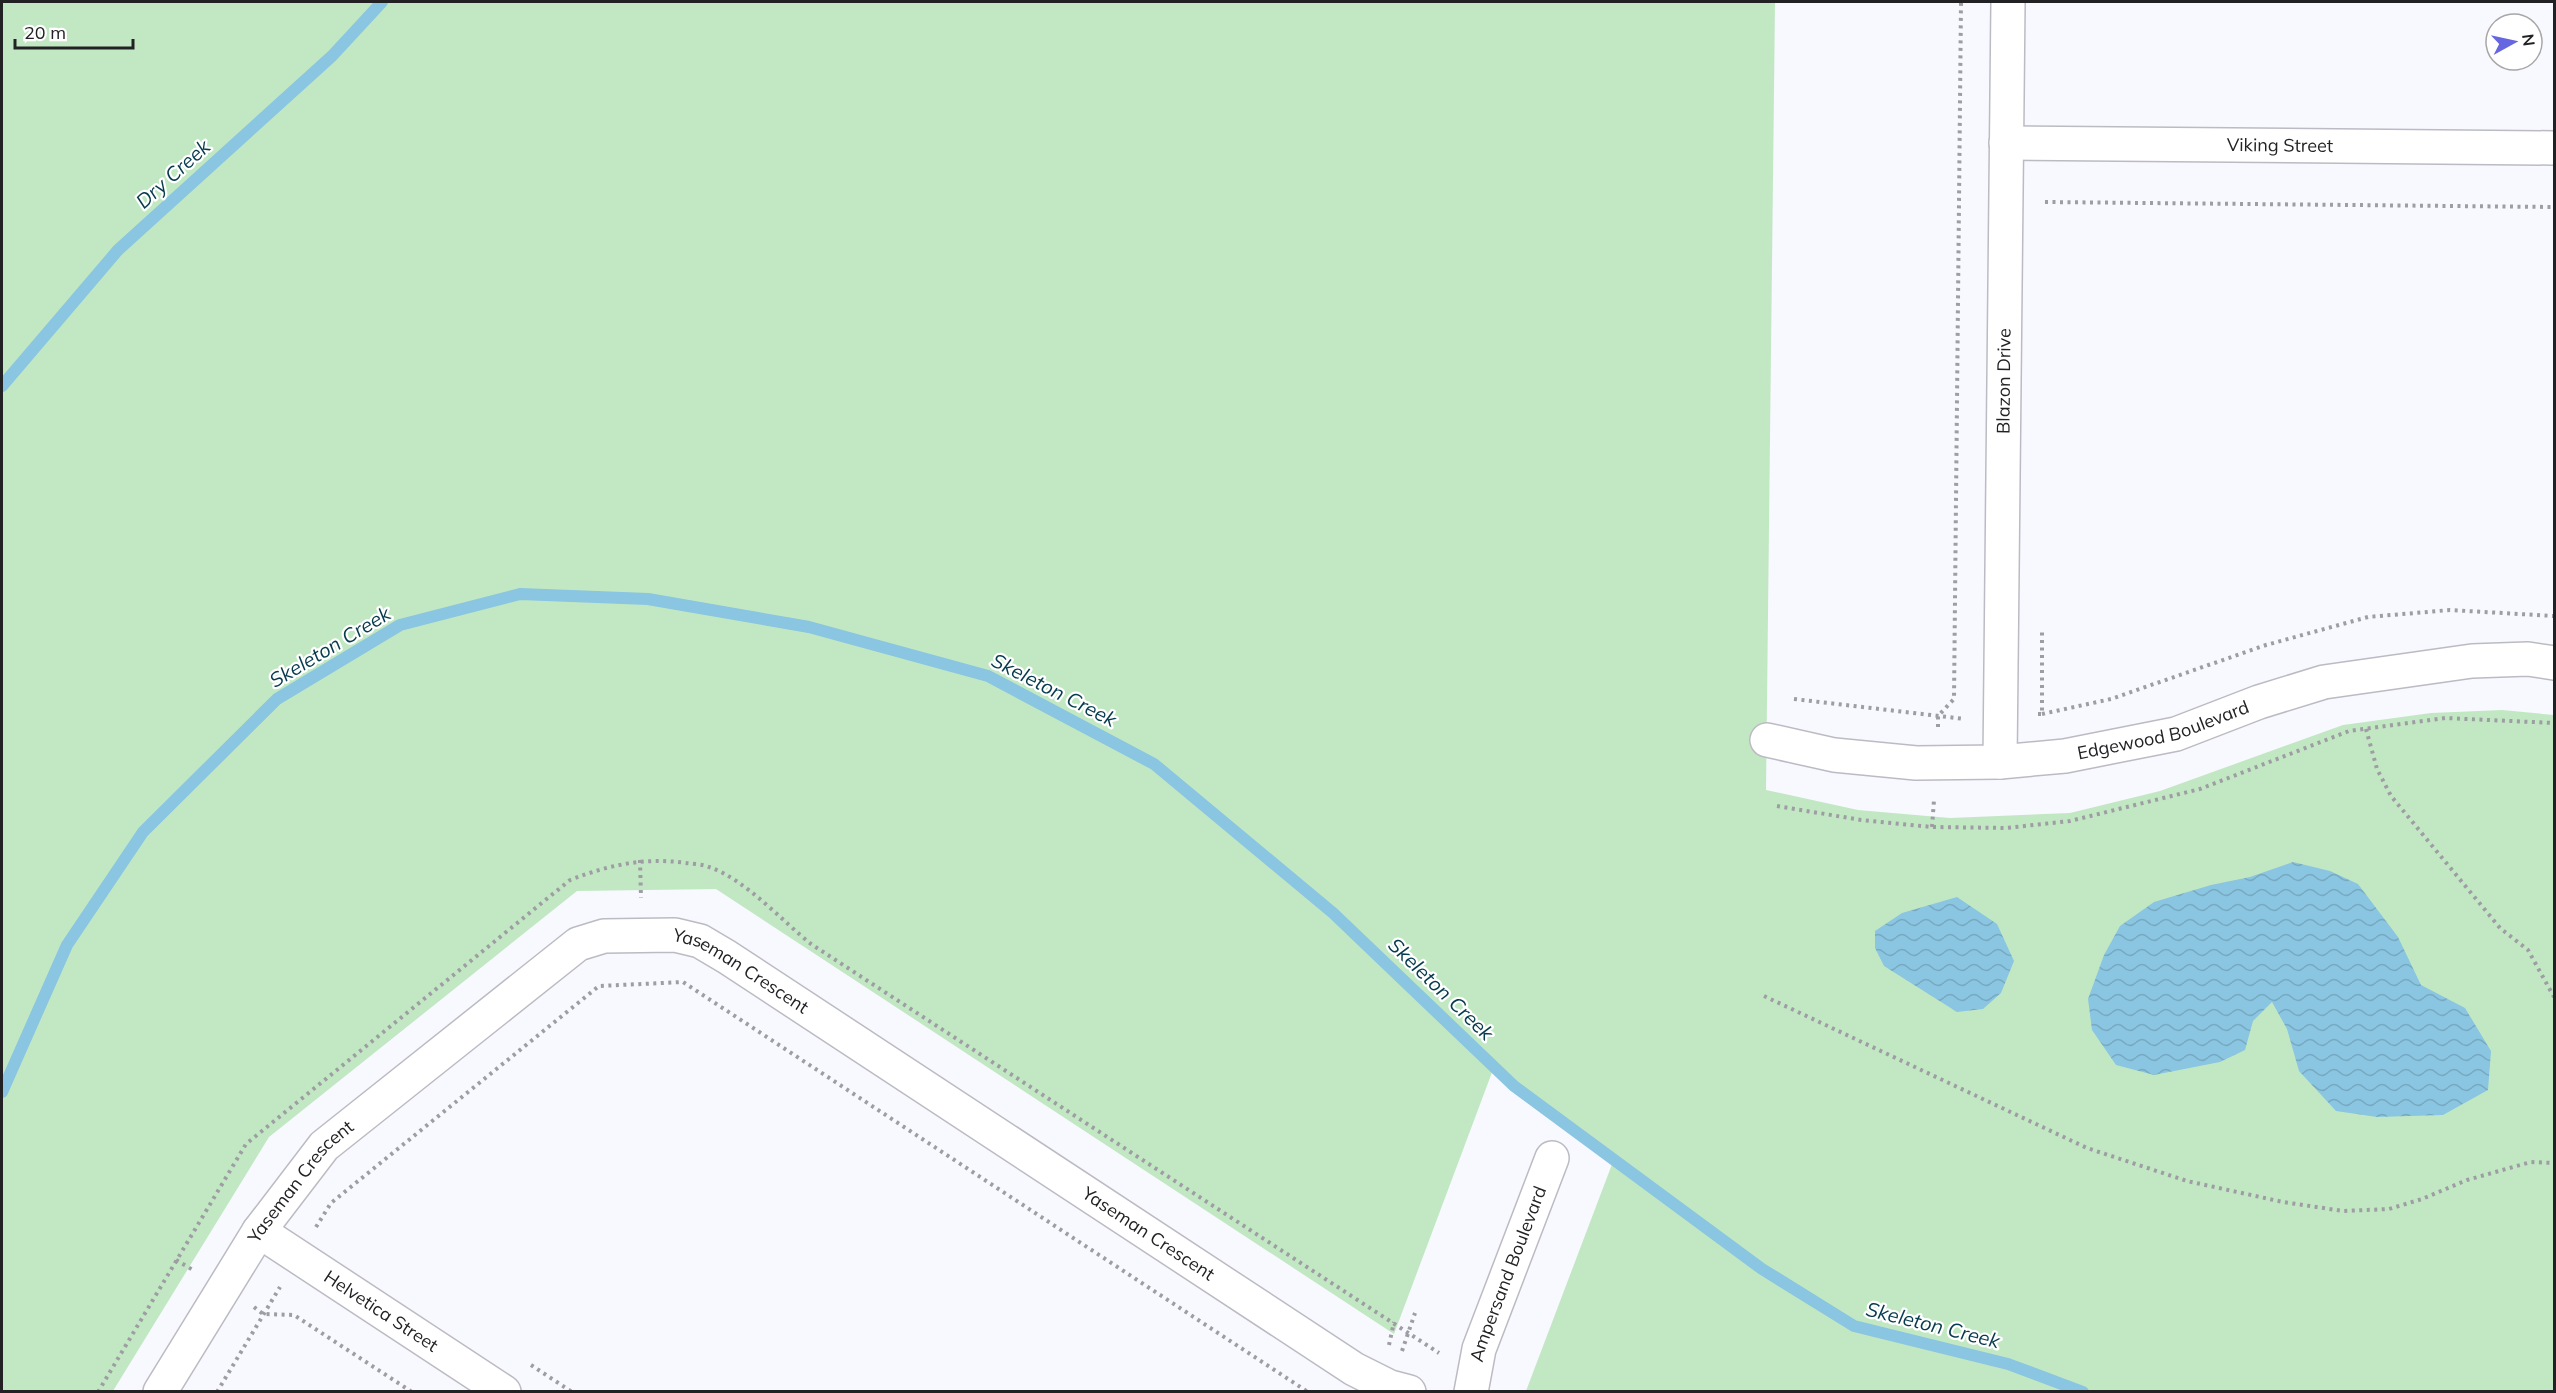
<svg xmlns="http://www.w3.org/2000/svg" width="2556" height="1393" viewBox="0 0 2556 1393" font-family="Mulish,sans-serif">
	<defs>
		<pattern id="water-waves" width="16" height="10" patternUnits="userSpaceOnUse" patternTransform="scale(1.5)"><rect width="16" height="10" fill="#8ac5e1"/><path d="M0 5q4-4 8 0t8 0" fill="none" stroke="#77a9c1"/></pattern>
	</defs>
	<rect width="100%" height="100%" fill="#f8f8ff"/>
	<path fill="#c2e8c3" d="M2,2H1775L1766,790L1858,810L1950,818L2070,813L2160,791L2343,725L2431,713L2502,710L2554,715V1391H1526L1614,1159L1514,1086L1494,1067L1394,1334L716,889L577,891L269,1137L113,1391L2,1392Z"/>
	<path fill="url(#water-waves)" d="M2293,862L2330,871L2358,884L2398,937L2421,985L2465,1008L2491,1051L2488,1090L2443,1115L2377,1117L2336,1111L2299,1071L2287,1029L2272,1002L2253,1021L2245,1050L2220,1062L2154,1075L2116,1065L2092,1030L2088,999L2104,955L2120,926L2154,902L2211,885L2250,877Z
		M1957,897L1997,924L2014,961L2001,993L1983,1009L1957,1012L1884,966L1875,948V931L1902,913Z"/>
	<g fill="none" stroke-linecap="round" stroke-linejoin="round">
		<path stroke="#8ac5e1" stroke-width="12" d="M2,386L118,250L332,56L382,2
			M2,1092L67,945L143,832L277,699L400,625L520,594L648,599L809,627L988,676L1154,764L1333,913L1514,1086L1762,1269L1854,1326L2008,1364L2083,1392"/>
		<g stroke="#bcbbc3" stroke-width="36">
			<g id="minor">
				<path id="s1" d="M2006,143L2554,148"/>
				<path id="s2" d="M2000,762L2008,2"/>
				<path id="s3" d="M259,1231L504,1392"/>
				<path id="s4" d="M160,1392L259,1231L324,1146L578,944L604,936L675,935L700,941L727,957L1354,1369L1390,1387L1409,1392"/>
			</g>
		</g>
		<g stroke="#bcbbc3" stroke-width="36">
			<g id="tertiary">
				<path id="s5" d="M1767,740L1834,755L1916,763L2000,762L2065,756L2176,734L2259,702L2324,682L2472,661L2528,659L2554,663"/>
				<path id="s6" d="M1471,1392L1479,1349L1552,1158"/>
			</g>
		</g>
		<path stroke="#9d9da3" stroke-width="4" stroke-dasharray="3 4.5" stroke-linecap="butt" d="M2045,202L2554,207
			M1794,699L1965,719
			M2038,714H2042V632
			M2042,714L2111,699L2266,645L2368,617L2450,610L2554,616
			M1938,727V716L1954,699L1961,2
			M2366,729L2377,769L2391,796L2500,928L2528,950L2554,997
			M1777,806L1861,820L1932,827L2006,828L2070,821L2200,789L2349,731L2445,718L2554,723
			M1932,827L1934,800
			M640,860L641,898
			M1764,996L2087,1148L2187,1181L2283,1202L2343,1211L2389,1209L2422,1199L2467,1180L2531,1162L2554,1163
			M316,1227L331,1203L599,986L683,982L1308,1392
			M176,1260L193,1270
			M254,1307L263,1314L294,1315L412,1392
			M1389,1345L1394,1322
			M1402,1351L1415,1313
			M531,1365L572,1392
			M98,1392L246,1144L570,880C609,865 644,857 686,863C693,864 702,864 709,867C745,879 781,920 811,944L1439,1353
			M217,1392L280,1287"/>
		<use href="#minor" stroke="#fff" stroke-width="33"/>
		<use href="#tertiary" stroke="#fff" stroke-width="33"/>
	</g>
	<g text-anchor="middle" stroke-width="4.5" stroke-linejoin="round" paint-order="stroke">
		<g font-size="18" fill="#222225" stroke="#fff">
			<text dy="6" stroke="none"><textPath href="#s1" startOffset="274">Viking Street</textPath></text>
			<text dy="6" stroke="none"><textPath href="#s2" startOffset="381">Blazon Drive</textPath></text>
			<text dy="6" stroke="none"><textPath href="#s5" startOffset="402">Edgewood Boulevard</textPath></text>
			<text dy="6" stroke="none"><textPath href="#s4" startOffset="794">Yaseman Crescent</textPath></text>
			<text dy="6" stroke="none"><textPath href="#s4" startOffset="254">Yaseman Crescent</textPath></text>
			<text dy="6" stroke="none"><textPath href="#s4" startOffset="1280">Yaseman Crescent</textPath></text>
			<text dy="6" stroke="none"><textPath href="#s6" startOffset="124">Ampersand Boulevard</textPath></text>
			<text dy="6" stroke="none"><textPath href="#s3" startOffset="146">Helvetica Street</textPath></text>
		</g>
		<g font-size="20" font-style="italic" fill="#063a4e" stroke="#fff">
			<text transform="translate(173 174) rotate(-42)" y="7">Dry Creek</text>
			<text transform="translate(330 647) rotate(-31)" y="7">Skeleton Creek</text>
			<text transform="translate(1054 690) rotate(27)" y="7">Skeleton Creek</text>
			<text transform="translate(1441 989) rotate(44)" y="7">Skeleton Creek</text>
			<text transform="translate(1933 1325) rotate(14)" y="7">Skeleton Creek</text>
		</g>
	</g>
	<rect width="2556" height="1393" fill="none" stroke="#222225" stroke-width="6"/>
	<g transform="translate(2514 42) rotate(82)"><circle r="28" fill="#ffffff" stroke="#a7a7a8" stroke-width="1.5"/>
	<path d="M0-4.5L10 22L0 15L-10 22Z" fill="#6667e0"/>
	<text y="-9" font-size="16" font-weight="bold" text-anchor="middle" fill="#222225">N</text>
	</g>
	<path d="M15 39v9h118v-9" fill="none" stroke="#222225" stroke-width="3"/>
	<text x="24" y="39" font-size="18" fill="#222225" stroke="#ffffff" stroke-width="4.5" paint-order="stroke">20 m</text>
</svg>
